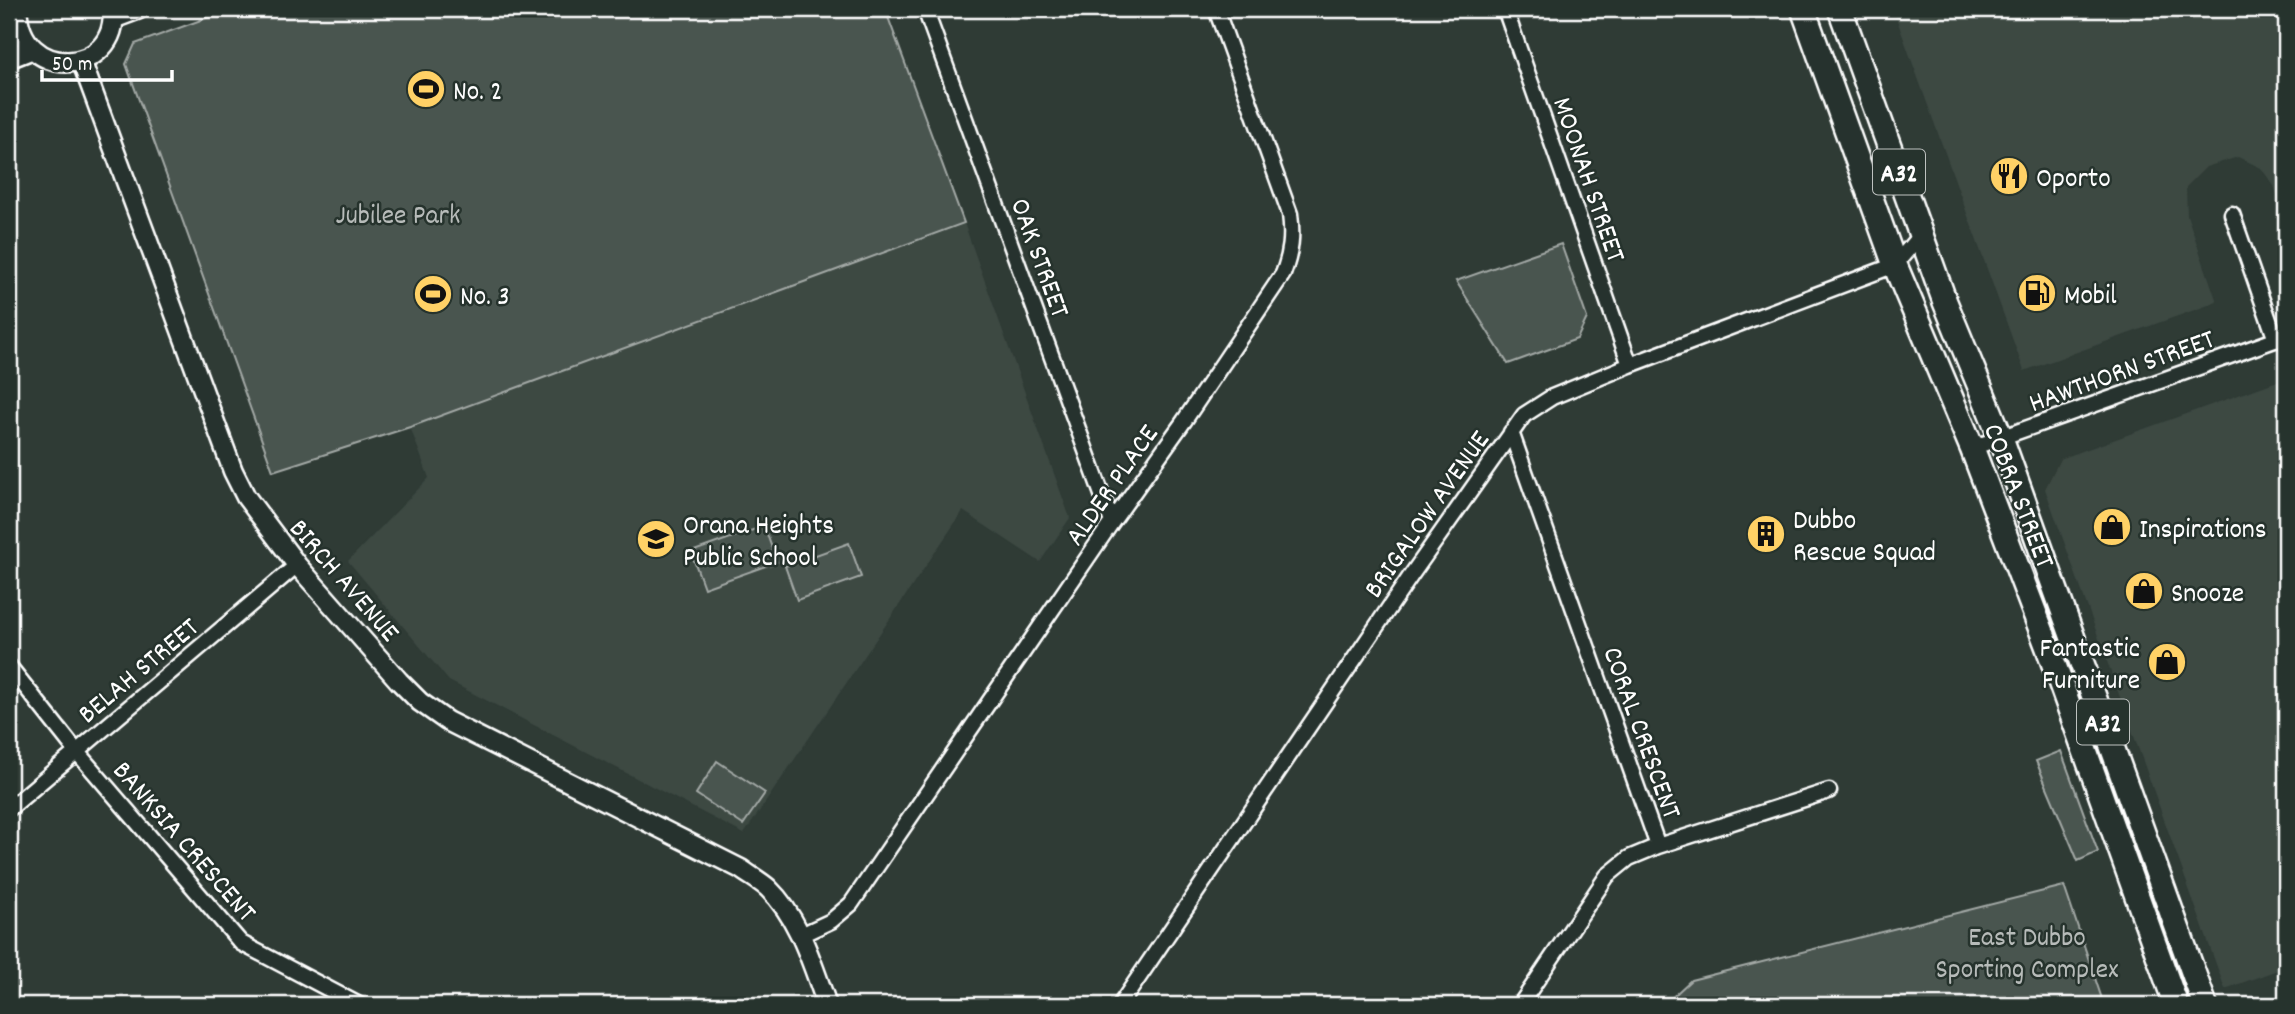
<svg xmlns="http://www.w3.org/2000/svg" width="2295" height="1014" viewBox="0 0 2295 1014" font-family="Dekko,sans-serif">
	<rect width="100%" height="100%" fill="#2f3b35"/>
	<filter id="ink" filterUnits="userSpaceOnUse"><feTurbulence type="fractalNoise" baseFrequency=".0143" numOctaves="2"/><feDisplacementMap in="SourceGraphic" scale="14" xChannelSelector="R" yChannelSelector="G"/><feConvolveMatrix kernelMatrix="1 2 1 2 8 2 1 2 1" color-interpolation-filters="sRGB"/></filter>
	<g filter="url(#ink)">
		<path fill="#3c4842" d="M1893,9H2286V221L2274,186L2261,168L2238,157L2206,167L2186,187L2187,215L2217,302L2024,371Z
			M964,223L1070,518L1040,562L963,511L744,834L449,681L348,561L429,478L410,427Z
			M2286,378V967L2225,989L2045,489L2060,459Z"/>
		<path fill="#4a544f" stroke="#a4aaa7" stroke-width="2" d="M231,9H885L964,223L410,427L273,471L126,64L135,44Z
			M1561,244L1587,318L1577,339L1508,364L1456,281Z
			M764,526L777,562L704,588L691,552Z
			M849,543L861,577L797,600L785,566Z
			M2061,751L2098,852L2078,861L2036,761Z
			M717,761L765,793L743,825L696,794Z
			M2064,886L2104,1005H1664L1691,980Z"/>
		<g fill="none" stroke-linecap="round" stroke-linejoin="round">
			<g stroke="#fff" stroke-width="19">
				<path id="minor" d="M925,9L1112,522
					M1505,9L1630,365
					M2232,214L2276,340
					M1511,432L1658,846L1629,858L1607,876L1520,1005
					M1972,448L2286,336
					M9,666L77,752L241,943L359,1005
					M9,809L297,565
					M1658,846L1829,791
					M801,935L831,921L851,904L1112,522L1184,421L1283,274C1291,253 1293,237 1290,214L1216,9
					M1120,1005L1412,574L1524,415L1552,397L1630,365L1895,265L1921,234"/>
			</g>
			<g stroke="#fff" stroke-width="23">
				<path id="tertiary" d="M81,60L233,471L246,497L297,565L399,681L420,702L447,721L741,869C749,875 760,881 768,888C800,919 812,964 827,1005"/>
			</g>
			<g stroke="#fff" stroke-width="24">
				<path id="secondary" d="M17,9C19,82 119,77 113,9
					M114,18L138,9
					M9,58L32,49"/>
			</g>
			<g stroke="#fff" stroke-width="28">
				<path id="trunk" d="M1803,9L1895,265L1972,448L2048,648L2176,1005
					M1840,9L1945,302L2001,438L2205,1005"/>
			</g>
			<use href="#minor" stroke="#26332d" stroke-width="14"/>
			<use href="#tertiary" stroke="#26332d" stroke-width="18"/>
			<use href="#secondary" stroke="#26332d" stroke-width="19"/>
			<use href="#trunk" stroke="#26332d" stroke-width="23"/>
		</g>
	</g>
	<defs>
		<g id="stadium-disc" transform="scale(2.0125)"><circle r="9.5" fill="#ffd166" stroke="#26332d"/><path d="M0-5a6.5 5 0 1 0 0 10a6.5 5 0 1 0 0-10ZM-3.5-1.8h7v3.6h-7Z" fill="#111"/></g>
		<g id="restaurant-disc" transform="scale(2.0125)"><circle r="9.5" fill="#ffd166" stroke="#26332d"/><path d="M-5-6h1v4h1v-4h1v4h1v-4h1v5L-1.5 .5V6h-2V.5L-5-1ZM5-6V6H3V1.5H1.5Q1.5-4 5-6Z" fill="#111"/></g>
		<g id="fuel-disc" transform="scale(2.0125)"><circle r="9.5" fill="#ffd166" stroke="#26332d"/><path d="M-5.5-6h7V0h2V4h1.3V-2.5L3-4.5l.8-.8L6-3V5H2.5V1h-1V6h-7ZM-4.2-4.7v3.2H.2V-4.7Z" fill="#111"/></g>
		<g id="shop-disc" transform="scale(2.0125)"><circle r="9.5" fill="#ffd166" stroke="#26332d"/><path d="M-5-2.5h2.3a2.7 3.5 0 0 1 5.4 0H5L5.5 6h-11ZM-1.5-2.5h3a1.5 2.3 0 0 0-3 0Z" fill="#111"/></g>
		<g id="building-disc" transform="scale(2.0125)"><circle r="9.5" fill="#ffd166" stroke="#26332d"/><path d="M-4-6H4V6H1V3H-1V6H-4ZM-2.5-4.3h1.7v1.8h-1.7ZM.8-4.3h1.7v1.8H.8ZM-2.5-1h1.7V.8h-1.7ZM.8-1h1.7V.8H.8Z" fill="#111"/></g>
		<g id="school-disc" transform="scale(2.0125)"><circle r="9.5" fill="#ffd166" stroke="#26332d"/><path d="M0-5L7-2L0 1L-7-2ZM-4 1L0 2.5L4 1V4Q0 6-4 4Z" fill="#111"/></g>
	</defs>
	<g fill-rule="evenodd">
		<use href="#stadium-disc" x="426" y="89"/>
		<use href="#restaurant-disc" x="2009" y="176"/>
		<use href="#fuel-disc" x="2037" y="293"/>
		<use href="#stadium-disc" x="433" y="294"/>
		<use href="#shop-disc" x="2112" y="527"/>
		<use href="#building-disc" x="1766" y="534"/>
		<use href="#school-disc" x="656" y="539"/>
		<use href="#shop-disc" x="2144" y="591"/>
		<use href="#shop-disc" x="2167" y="662"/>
	</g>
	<g text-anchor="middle" stroke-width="5" stroke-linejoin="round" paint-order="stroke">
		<g fill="#26332d" stroke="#bec2c0" stroke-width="2">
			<rect x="1873" y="149.5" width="52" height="45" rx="5"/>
			<rect x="2077" y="699.5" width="52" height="45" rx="5"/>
		</g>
		<g font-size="26" font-weight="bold" fill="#fff">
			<text x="1899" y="181">A32</text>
			<text x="2103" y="731">A32</text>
		</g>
		<g font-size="28" fill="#fff" stroke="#26332d" text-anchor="start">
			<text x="453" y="99">No. 2</text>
			<text x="2036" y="186">Oporto</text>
			<text x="2064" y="303">Mobil</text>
			<text x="460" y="304">No. 3</text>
			<text x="1793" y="528">Dubbo<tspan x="1793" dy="32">Rescue Squad</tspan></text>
			<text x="683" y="533">Orana Heights<tspan x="683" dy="32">Public School</tspan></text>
			<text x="2139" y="537">Inspirations</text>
			<text x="2171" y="601">Snooze</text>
			<text x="2140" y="656" text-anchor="end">Fantastic<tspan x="2140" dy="32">Furniture</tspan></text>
		</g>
		<g font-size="28" fill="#fff" stroke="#26332d">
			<text transform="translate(1591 179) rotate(71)" y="10">MOONAH STREET</text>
			<text transform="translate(1042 257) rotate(70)" y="10">OAK STREET</text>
			<text transform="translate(2121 369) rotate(-20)" y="10">HAWTHORN STREET</text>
			<text transform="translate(1110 484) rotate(-55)" y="10">ALDER PLACE</text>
			<text transform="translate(2021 495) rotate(69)" y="10">COBRA STREET</text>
			<text transform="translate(1425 513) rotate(-55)" y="10">BRIGALOW AVENUE</text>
			<text transform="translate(346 579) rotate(49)" y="10">BIRCH AVENUE</text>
			<text transform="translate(137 669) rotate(-40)" y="10">BELAH STREET</text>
			<text transform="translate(1644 732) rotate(70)" y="10">CORAL CRESCENT</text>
			<text transform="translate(186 840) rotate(49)" y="10">BANKSIA CRESCENT</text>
		</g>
		<g font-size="28" fill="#b7bbb9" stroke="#26332d">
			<text x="398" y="223">Jubilee Park</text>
			<text x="2027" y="945">East Dubbo<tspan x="2027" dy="32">Sporting Complex</tspan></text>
		</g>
	</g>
	<rect width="2295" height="1014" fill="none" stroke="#26332d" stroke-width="35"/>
	<rect x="18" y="18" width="2260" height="979" fill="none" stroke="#fff" stroke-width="2.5" filter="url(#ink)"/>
	<path d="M42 70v10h130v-10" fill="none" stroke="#ffffff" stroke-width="3.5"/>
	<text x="52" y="70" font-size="21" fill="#ffffff" stroke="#26332d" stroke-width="5" paint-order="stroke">50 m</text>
</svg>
